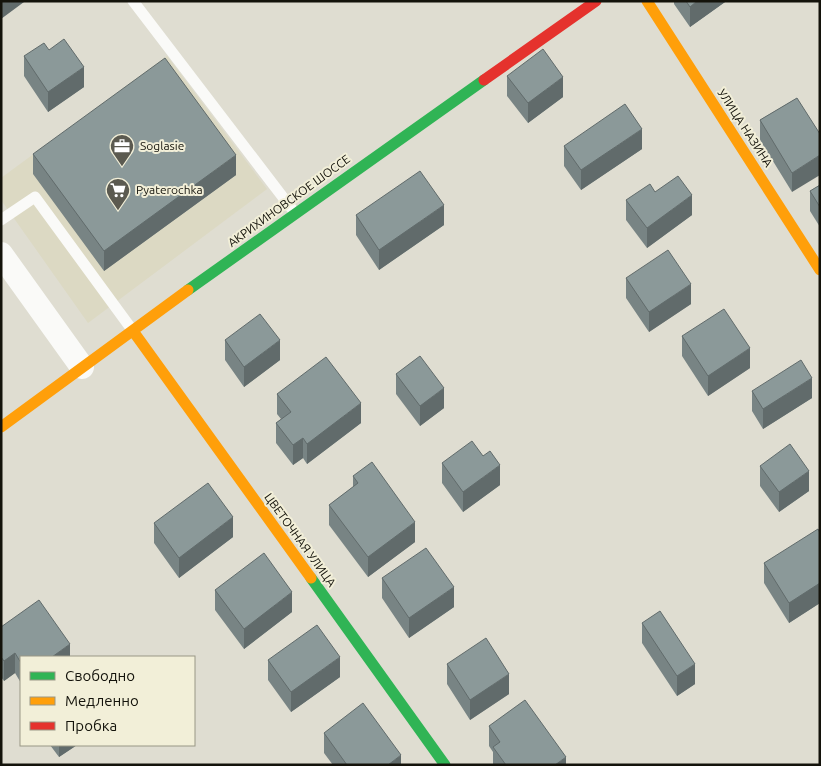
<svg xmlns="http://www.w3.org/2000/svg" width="821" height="766" viewBox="0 0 821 766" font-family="Ubuntu,sans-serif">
	<rect width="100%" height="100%" fill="#dfddd1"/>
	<path fill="#dcd9c3" d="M167,56L267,189L88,323L1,200V178Z"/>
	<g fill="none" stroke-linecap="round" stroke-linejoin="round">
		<path stroke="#fafaf8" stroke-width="11" d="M133,1L295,213
			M1,220L35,197L133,331"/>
		<path stroke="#fafaf8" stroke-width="24" d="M1,254L82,367"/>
		<path stroke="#30b455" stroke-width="11" d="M188,290L484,80
			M311,578L445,765"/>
		<path stroke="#ff9f0a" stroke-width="11" d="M647,1L820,270
			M133,331L311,578
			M1,427L188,290"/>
		<path stroke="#e5322d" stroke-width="11" d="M484,80L596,1"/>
	</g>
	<path fill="#788484" d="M674,1H725V2L690,27L674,4Z
		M24,56L84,87L48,112L24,76Z
		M507,76L563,97L528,123L507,96Z
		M797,98L792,192L760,140V120Z
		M564,146L642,149L581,190L564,166Z
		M33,154L236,175L104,271L33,174Z
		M820,185V227L810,211V191Z
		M626,200L692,215L647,248L626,220Z
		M356,215L444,225L379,270L356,235Z
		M626,278L691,304L649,332L626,298Z
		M682,336L750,368L708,396L682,356Z
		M225,340L280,360L244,387L225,360Z
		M396,374L444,408L420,426L396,394Z
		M752,391L812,398L763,429L752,411Z
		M277,394L361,423L307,464L303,458L293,465L276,443V423L281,419L277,414Z
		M442,463L500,485L463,512L442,483Z
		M760,466L809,491L779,512L760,486Z
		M353,476L415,542L368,577L329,525V505L353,487Z
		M154,523L233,537L179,578L154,543Z
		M820,533V603L789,623L764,583V563Z
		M382,578L454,607L409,638L382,598Z
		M215,590L292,612L244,649L215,610Z
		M642,623L695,684L677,696L642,643Z
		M1,627L70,657H21V683L15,673L4,681L1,677Z
		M268,660L340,677L291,712L268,680Z
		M447,664L509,694L470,720L447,684Z
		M489,726L566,765H493V752L489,746Z
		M324,733L401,765H333L324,753Z
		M50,745H77L59,757Z"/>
	<path fill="#616b6b" d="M1,1H24V2L1,19Z
		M697,1H725V2L690,27V7Z
		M84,67V87L48,112V92Z
		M563,77V97L528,123V103Z
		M642,129V149L581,190V170Z
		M236,155V175L104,271V251Z
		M820,155V175L792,192V173Z
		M692,195V215L647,248V228Z
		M444,205V225L379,270V250Z
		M691,284V304L649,332V312Z
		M280,340V360L244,387V367Z
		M750,348V368L708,396V376Z
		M812,378V398L763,429V409Z
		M444,388V408L420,426V406Z
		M361,403V423L307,464V444Z
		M303,438V458L293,465V445Z
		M500,465V485L463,512V492Z
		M809,471V491L779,512V492Z
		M233,517V537L179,578V558Z
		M415,522V542L368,577V557Z
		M820,583V603L789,623V603Z
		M454,587V607L409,638V618Z
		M292,592V612L244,649V629Z
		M70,644V657H52Z
		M15,653V673L4,681V661Z
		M340,657V677L291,712V692Z
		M695,664V684L677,696V676Z
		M509,674V694L470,720V700Z
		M59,745H77L59,757Z
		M401,755V765H388Z
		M566,757V765H555Z"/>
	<path fill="#8b9999" stroke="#616b6b" d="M686,1H697L690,7Z
		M64,39L84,67L48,92L24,56L44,43L49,50Z
		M543,49L563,77L528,103L507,76Z
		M165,58L236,155L104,251L33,154Z
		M797,98L820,134V155L792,173L760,120Z
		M625,104L642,129L581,170L564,146Z
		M420,171L444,205L379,250L356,215Z
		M678,176L692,195L647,228L626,200L650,184L655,192Z
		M820,185V207L810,191Z
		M668,250L691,284L649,312L626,278Z
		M724,309L750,348L708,376L682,336Z
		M260,314L280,340L244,367L225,340Z
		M420,356L444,388L420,406L396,374Z
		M326,357L361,403L307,444L303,438L293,445L276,423L291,412L277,394Z
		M801,360L812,378L763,409L752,391Z
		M472,441L483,456L490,451L500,465L463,492L442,463Z
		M790,444L809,471L779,492L760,466Z
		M372,462L415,522L368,557L329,505L358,483L353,476Z
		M208,483L233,517L179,558L154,523Z
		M818,529L820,533V583L789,603L764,563Z
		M426,548L454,587L409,618L382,578Z
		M264,553L292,592L244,629L215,590Z
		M39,600L70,644L52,657H21V663L15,653L4,661L1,657V627Z
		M660,611L695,664L677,676L642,623Z
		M317,625L340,657L291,692L268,660Z
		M486,638L509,674L470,700L447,664Z
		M525,700L566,757L555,765H506L493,747L500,742L489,726Z
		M363,703L401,755L388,765H347L324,733Z"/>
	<defs>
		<g id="office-pin" transform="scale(1.25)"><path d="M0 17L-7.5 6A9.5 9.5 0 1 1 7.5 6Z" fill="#5b5a50" stroke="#f2efd8"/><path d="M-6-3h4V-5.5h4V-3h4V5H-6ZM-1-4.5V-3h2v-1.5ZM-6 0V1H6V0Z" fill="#fff"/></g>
		<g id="supermarket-pin" transform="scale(1.25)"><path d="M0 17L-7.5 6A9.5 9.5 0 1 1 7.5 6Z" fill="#5b5a50" stroke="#f2efd8"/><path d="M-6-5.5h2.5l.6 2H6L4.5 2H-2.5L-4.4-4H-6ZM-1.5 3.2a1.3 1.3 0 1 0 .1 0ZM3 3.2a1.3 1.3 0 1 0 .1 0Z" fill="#fff"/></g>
	</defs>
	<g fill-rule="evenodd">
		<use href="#office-pin" x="122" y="146"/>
		<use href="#supermarket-pin" x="118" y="190"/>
	</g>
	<g text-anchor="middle" stroke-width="4" stroke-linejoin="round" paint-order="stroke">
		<g font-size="12" fill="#14130b" stroke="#f2efd8">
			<text transform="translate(745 128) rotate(57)" y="4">УЛИЦА НАЗИНА</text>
			<text transform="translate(289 201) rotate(-36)" y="4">АКРИХИНОВСКОЕ ШОССЕ</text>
			<text transform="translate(300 540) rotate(54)" y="4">ЦВЕТОЧНАЯ УЛИЦА</text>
		</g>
		<g font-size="12" fill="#14130b" stroke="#f2efd8" text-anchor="start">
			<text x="140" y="150">Soglasie</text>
			<text x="136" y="194">Pyaterochka</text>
		</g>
	</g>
	<rect width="821" height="766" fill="none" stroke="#14130b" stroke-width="5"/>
	<rect x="20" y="656" width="175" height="90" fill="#f2efd8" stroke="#999786"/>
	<rect x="30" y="672" width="25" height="8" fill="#30b455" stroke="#999786"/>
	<text x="65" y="681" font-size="15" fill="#14130b">Свободно</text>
	<rect x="30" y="697" width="25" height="8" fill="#ff9f0a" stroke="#999786"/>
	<text x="65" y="706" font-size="15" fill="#14130b">Медленно</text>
	<rect x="30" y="722" width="25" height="8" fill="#e5322d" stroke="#999786"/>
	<text x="65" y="731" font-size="15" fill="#14130b">Пробка</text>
</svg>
